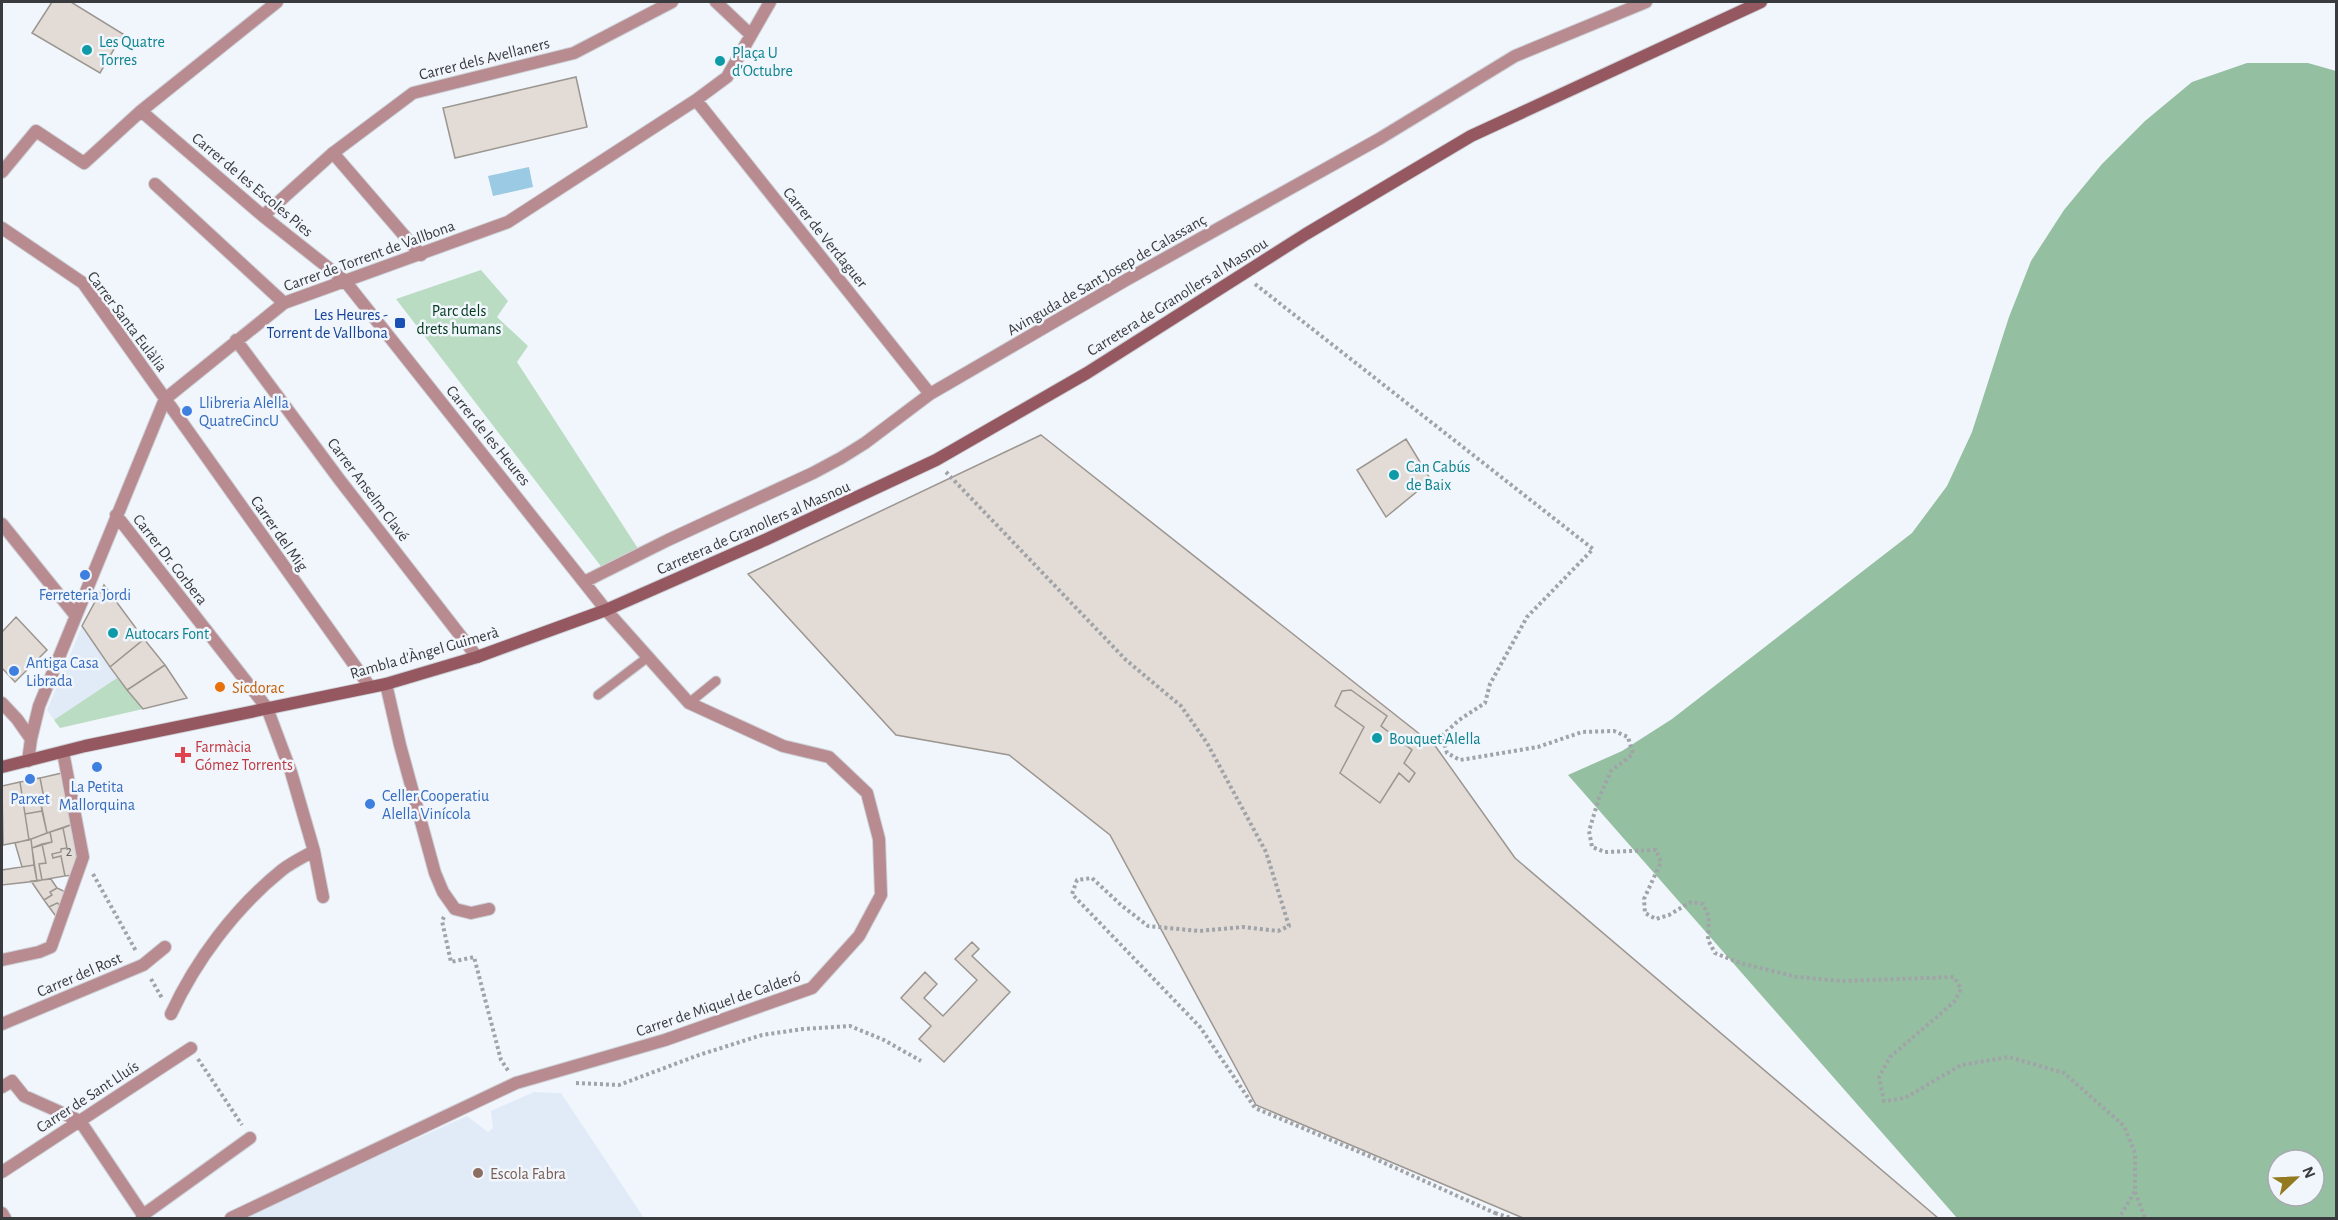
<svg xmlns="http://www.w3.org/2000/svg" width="2338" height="1220" viewBox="0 0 2338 1220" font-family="'Alegreya Sans',sans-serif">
	<rect width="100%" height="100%" fill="#f1f6fc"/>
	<path fill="#e1ebf8" d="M82,626L117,678L54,720L47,710Z
		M534,1092L561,1093L644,1218H240L467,1116L488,1132L493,1128L491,1111Z"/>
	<path fill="#badcc3" d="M481,270L508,301L497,317L528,346L517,362L639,550L603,569L396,299Z
		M117,678L143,709L60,728L54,720Z"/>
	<path fill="#95bfa1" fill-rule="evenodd" d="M2247,63H2308L2336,71V1218H1957L1568,775L1622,751L1672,719L1912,533L1947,486L1972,432L2009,317L2031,261L2064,210L2102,164L2145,121L2192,82ZM2278,1160H2314V1196H2278Z"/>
	<path fill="#9bcae4" d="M529,167L533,187L493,196L488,176Z"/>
	<path fill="#e2dbd6" stroke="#9c9691" stroke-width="1.5" d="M52,2H71L123,34L100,73L32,33Z
		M576,77L587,127L455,158L443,108Z
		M1041,435L1436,747L1515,858L1938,1218H1523L1256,1105L1110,835L1009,755L896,735L748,574Z
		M1406,439L1431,480L1386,517L1357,470Z
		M104,585L144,639L110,667L82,626Z
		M16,617L47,650L15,682L2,668V632Z
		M144,639L165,665L127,690L110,667Z
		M165,665L187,698L143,709L127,690Z
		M1351,690L1387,716L1381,726L1412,750L1404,763L1415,773L1409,782L1399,773L1380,803L1340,773L1364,727L1335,706L1342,691Z
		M62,773L73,824L47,833L41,804L45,803L40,778Z
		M40,778L45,803L41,804L42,811L25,814L20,782Z
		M20,782L29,840L3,845L2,786Z
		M42,811L47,833L29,840L25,814Z
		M73,824L76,842L77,866L74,875L65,876L61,856L53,858L52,854L61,852V849L67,848L63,828Z
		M63,828L67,848L61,849V852L52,854L53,858L61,856L65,876L42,880L39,864L46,863L42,844L52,842L50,832Z
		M50,832L52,842L32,848L31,839Z
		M31,839L34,865L22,867L15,843Z
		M42,844L46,863L39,864L42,880L37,881L32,848Z
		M34,865L37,881L2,885V870Z
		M51,879L57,888L50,892L52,895L44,900L31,881Z
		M57,888L68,893L62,906L57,903L49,907L44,900L52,895L50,892Z
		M57,903L62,906L58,919L49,907Z
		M972,942L979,949L972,956L1010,992L944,1062L919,1039L931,1026L901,998L925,972L937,984L924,998L943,1016L977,980L955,959Z"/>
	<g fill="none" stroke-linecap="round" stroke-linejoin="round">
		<g stroke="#ccd1d6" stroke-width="11">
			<path id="service" d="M598,695L648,657
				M689,703L716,681"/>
		</g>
		<g stroke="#ccd1d6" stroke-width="14">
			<path id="pedestrian" d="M333,153L421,255"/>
		</g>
		<g stroke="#ccd1d6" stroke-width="14">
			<path id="minor" d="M716,2L751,35
				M696,100L930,394
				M141,111L263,216L345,281L606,610L689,703L783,746L829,757L867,793L879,839L881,895L859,936L812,988L665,1040L516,1083L231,1218
				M2,172L36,131L84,163L141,111L277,2
				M155,184L284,303
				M263,216L333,153L413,93L574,53L672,2
				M2,228L83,283L370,687
				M236,340L339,479L477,657
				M116,515L267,708L291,772L314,851C303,857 291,863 282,870C235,908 196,960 171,1014
				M2,524L76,616
				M586,581L668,540L813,473L841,458L865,443L930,394L1126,280L1379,139L1515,56L1646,2
				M386,684L400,745L435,873L443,892L455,909L471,913L489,909
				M2,703L17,719L31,739
				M28,761L31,739L39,706L165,399L284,303L508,222L696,100L727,77L770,2
				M314,851L323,897
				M2,960L39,952L51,947L83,857L63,752
				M2,1024L143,965L165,947
				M2,1087L12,1081L24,1096L80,1121L143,1215L142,1218
				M2,1172L191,1048
				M2,1213L5,1218
				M143,1215L250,1138"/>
		</g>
		<g stroke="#ccd1d6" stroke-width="14">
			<path id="secondary" d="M2,767L85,746L386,684L477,657L606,610L767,539L936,460L1087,373L1306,234L1471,136L1761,2"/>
		</g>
		<path stroke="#a0a4a8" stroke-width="4" stroke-dasharray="3 3" stroke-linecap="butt" d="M1255,284L1593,549L1527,617L1490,684L1485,703L1459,720L1442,736L1447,753L1460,760L1538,747L1582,732L1614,731L1628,737L1633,754L1611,771L1599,798L1589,831L1592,847L1605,852L1656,850L1661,862L1644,899L1645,913L1656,919L1669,915L1691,902L1703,904L1709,917L1708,940L1715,953L1740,963L1797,977L1842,981L1954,977L1961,989L1954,1002L1890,1057L1879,1077L1884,1101L1905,1098L1961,1065L2009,1057L2064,1073L2124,1126L2135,1153V1191L2119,1218
			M946,472L1126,660L1181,706L1207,743L1266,852L1289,926L1278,931L1243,927L1199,931L1148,926L1121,905L1092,878L1077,880L1072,894L1200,1027L1255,1108L1369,1156L1495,1213L1494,1218
			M93,874L136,951
			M444,917L442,921L451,962L474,957L501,1060L509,1072
			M151,979L162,998
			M198,1059L242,1125
			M576,1083L619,1085L699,1055L762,1035L803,1029L850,1026L884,1040L921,1061
			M2135,1192L2145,1218
			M1495,1213L1511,1218"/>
		<use href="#service" stroke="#b88b90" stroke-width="9"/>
		<use href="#pedestrian" stroke="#b88b90" stroke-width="12"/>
		<use href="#minor" stroke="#b88b90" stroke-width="12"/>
		<use href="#secondary" stroke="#965860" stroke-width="12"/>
	</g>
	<g fill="#0f9aa8" stroke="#f1f6fc" stroke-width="2">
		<circle cx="87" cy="50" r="6"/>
		<circle cx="720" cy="61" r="6"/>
		<circle cx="1394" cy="475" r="6"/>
		<circle cx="113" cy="633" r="6"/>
		<circle cx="1377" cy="738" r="6"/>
	</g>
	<rect fill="#1a4fb4" stroke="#f1f6fc" stroke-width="2" x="394" y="317" width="12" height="12" rx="3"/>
	<g fill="#3f7fe0" stroke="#f1f6fc" stroke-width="2">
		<circle cx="187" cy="411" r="6"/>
		<circle cx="85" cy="575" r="6"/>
		<circle cx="14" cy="671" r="6"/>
		<circle cx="97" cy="767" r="6"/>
		<circle cx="30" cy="779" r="6"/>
		<circle cx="370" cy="804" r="6"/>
	</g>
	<circle fill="#e8710a" stroke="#f1f6fc" stroke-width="2" cx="220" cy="687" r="6"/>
	<path fill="#e0444e" stroke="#f1f6fc" stroke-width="2" d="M180 746h6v6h6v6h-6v6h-6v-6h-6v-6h6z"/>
	<circle fill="#8d6e63" stroke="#f1f6fc" stroke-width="2" cx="478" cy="1173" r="6"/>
	<g text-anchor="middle" stroke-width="5" stroke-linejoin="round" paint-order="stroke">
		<g font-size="14" fill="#636364">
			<text x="69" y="856">2</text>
		</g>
		<g font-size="16" fill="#0d838f" stroke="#f1f6fc" text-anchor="start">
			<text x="99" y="47">Les Quatre<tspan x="99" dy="18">Torres</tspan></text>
			<text x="732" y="58">Plaça U<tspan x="732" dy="18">d'Octubre</tspan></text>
			<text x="1406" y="472">Can Cabús<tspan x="1406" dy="18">de Baix</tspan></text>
			<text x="125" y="639">Autocars Font</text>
			<text x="1389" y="744">Bouquet Alella</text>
		</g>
		<g font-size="16" fill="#393b3e" stroke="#f1f6fc">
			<text transform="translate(484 58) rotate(-14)" y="6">Carrer dels Avellaners</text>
			<text transform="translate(253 184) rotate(40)" y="6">Carrer de les Escoles Pies</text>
			<text transform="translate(826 237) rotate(51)" y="6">Carrer de Verdaguer</text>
			<text transform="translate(369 255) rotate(-20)" y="6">Carrer de Torrent de Vallbona</text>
			<text transform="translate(1106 274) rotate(-30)" y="6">Avinguda de Sant Josep de Calassanç</text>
			<text transform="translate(1177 296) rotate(-32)" y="6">Carretera de Granollers al Masnou</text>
			<text transform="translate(128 321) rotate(53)" y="6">Carrer Santa Eulàlia</text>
			<text transform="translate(489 435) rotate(51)" y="6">Carrer de les Heures</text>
			<text transform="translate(369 489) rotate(53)" y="6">Carrer Anselm Clavé</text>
			<text transform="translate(753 527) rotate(-24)" y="6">Carretera de Granollers al Masnou</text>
			<text transform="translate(280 533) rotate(55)" y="6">Carrer del Mig</text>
			<text transform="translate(171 559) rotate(52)" y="6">Carrer Dr. Corbera</text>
			<text transform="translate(424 652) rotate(-16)" y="6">Rambla d'Àngel Guimerà</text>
			<text transform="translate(79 974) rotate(-23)" y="6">Carrer del Rost</text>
			<text transform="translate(718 1003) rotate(-19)" y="6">Carrer de Miquel de Calderó</text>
			<text transform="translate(87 1096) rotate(-33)" y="6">Carrer de Sant Lluís</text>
		</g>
		<g font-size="16" fill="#02381c" stroke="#f1f6fc">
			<text x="459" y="316">Parc dels<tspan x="459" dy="18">drets humans</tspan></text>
		</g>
		<g font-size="16" fill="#164399" stroke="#f1f6fc" text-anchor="end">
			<text x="388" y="320">Les Heures -<tspan x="388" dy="18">Torrent de Vallbona</tspan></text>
		</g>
		<g font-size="16" fill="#366cbe" stroke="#f1f6fc" text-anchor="start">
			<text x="199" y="408">Llibreria Alella<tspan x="199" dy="18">QuatreCincU</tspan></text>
			<text x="85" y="600" text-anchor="middle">Ferreteria Jordi</text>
			<text x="26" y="668">Antiga Casa<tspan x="26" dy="18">Librada</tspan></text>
			<text x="97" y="792" text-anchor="middle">La Petita<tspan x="97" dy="18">Mallorquina</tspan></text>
			<text x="382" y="801">Celler Cooperatiu<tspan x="382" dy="18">Alella Vinícola</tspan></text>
			<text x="30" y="804" text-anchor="middle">Parxet</text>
		</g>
		<g font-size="16" fill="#c56008" stroke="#f1f6fc" text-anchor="start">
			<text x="232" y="693">Sicdorac</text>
		</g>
		<g font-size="16" fill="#be3a42" stroke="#f1f6fc" text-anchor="start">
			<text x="195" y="752">Farmàcia<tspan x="195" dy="18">Gómez Torrents</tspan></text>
		</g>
		<g font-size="16" fill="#785e54" stroke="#f1f6fc" text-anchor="start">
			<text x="490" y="1179">Escola Fabra</text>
		</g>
	</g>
	<rect width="2338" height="1220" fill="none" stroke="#393b3e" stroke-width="6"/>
	<g transform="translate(2296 1178) rotate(67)"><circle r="28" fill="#f1f6fc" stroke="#a7abb0" stroke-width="1.5"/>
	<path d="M0-4.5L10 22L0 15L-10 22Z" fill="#937a21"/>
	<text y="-9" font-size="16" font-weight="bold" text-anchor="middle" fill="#393b3e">N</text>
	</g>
</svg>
